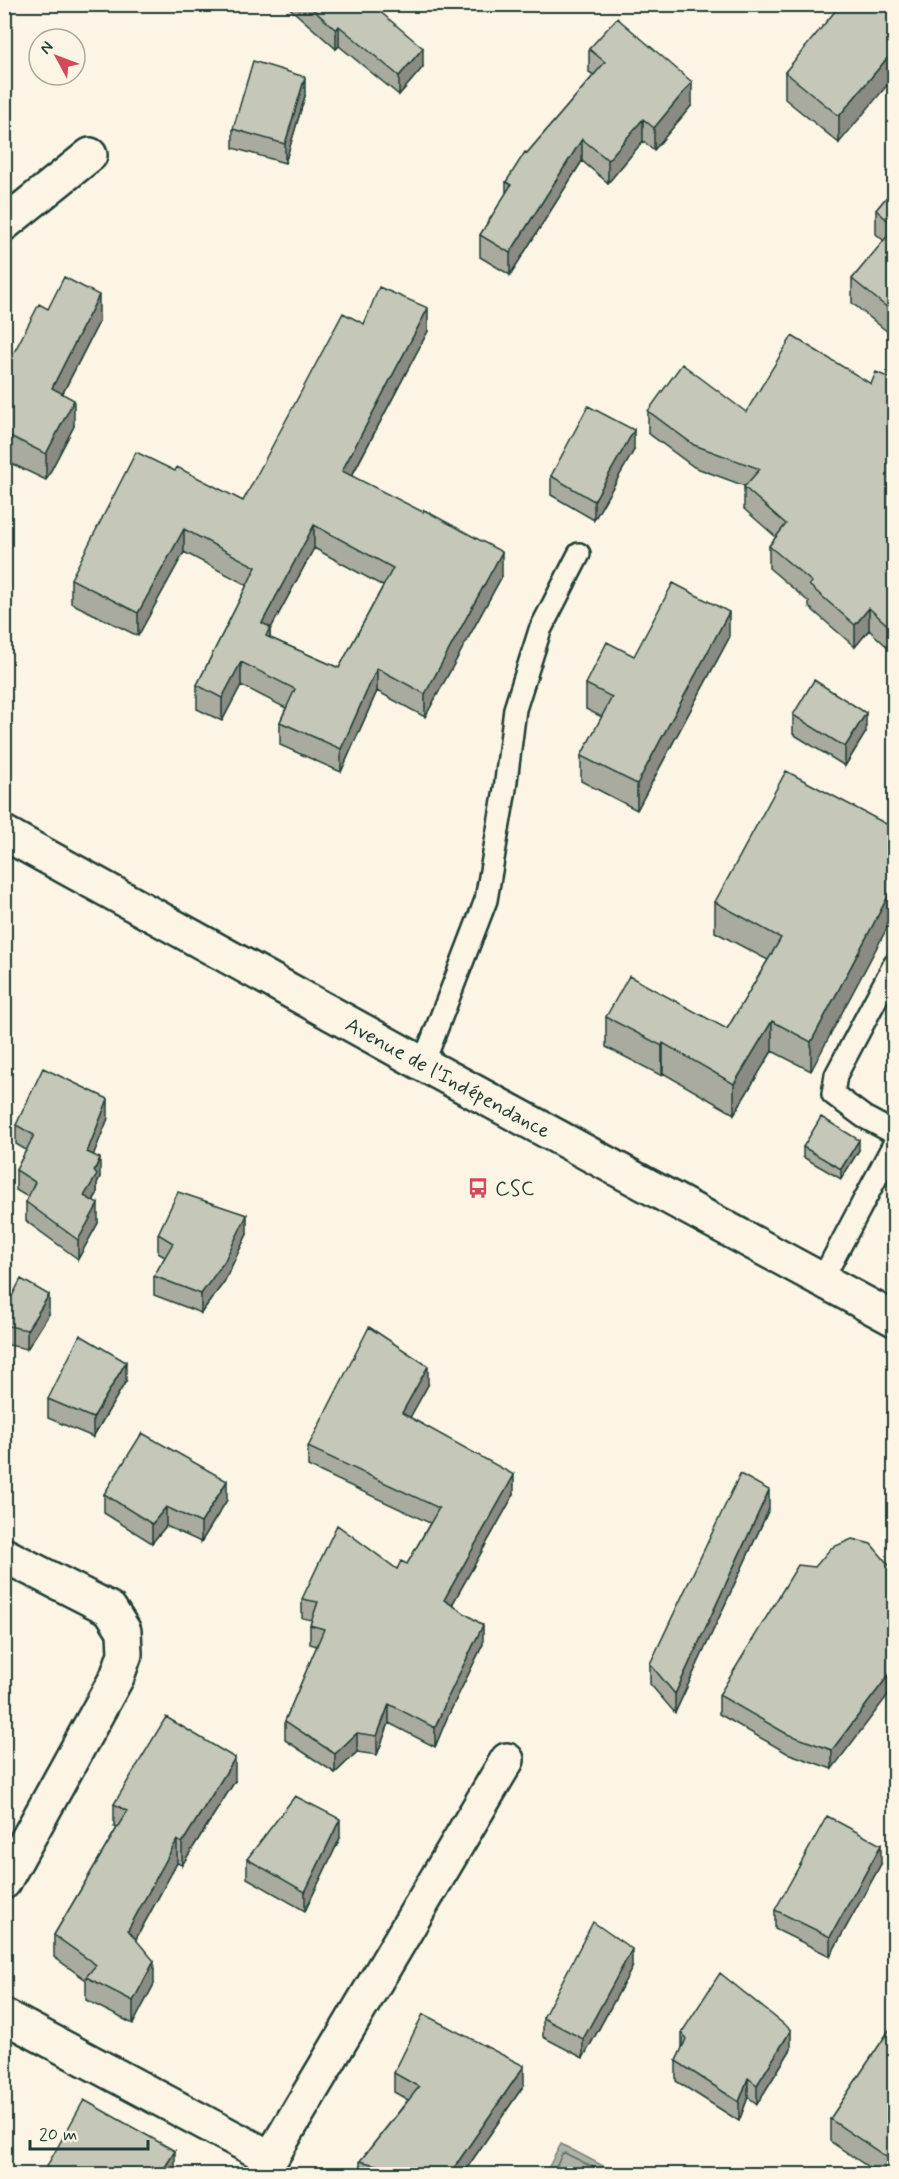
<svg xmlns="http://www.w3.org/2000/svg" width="899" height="2179" viewBox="0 0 899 2179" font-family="Mynerve,sans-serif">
	<rect width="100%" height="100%" fill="#fcf5e5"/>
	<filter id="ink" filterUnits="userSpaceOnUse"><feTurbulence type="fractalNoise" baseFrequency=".0167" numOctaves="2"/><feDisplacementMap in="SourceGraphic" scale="12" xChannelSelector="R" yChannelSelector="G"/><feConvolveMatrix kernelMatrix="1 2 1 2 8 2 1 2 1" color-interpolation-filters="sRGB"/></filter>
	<g filter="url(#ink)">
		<path fill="#aeb3a7" stroke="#758479" stroke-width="1.5" d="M561,2144L609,2169L606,2174H551L546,2172Z"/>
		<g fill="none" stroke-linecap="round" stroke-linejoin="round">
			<path stroke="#586c62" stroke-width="1.5" d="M553,2174L562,2154L565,2153L600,2171L601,2174"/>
			<g stroke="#1f3d34" stroke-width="26">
				<path id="service" d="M894,965L836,1075L833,1094L864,1117L894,1133
					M423,1064L486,900L505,789L515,709L540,630L579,554
					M822,1280L894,1144"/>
			</g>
			<g stroke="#1f3d34" stroke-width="38">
				<path id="minor" d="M4,224L90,155
					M4,1555L110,1609L124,1631L125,1654L117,1677L4,1882
					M4,2016L271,2158L262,2174
					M271,2158L507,1760"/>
			</g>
			<g stroke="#1f3d34" stroke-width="38">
				<g id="primary">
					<path id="s1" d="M4,833L423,1064L894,1319"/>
				</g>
			</g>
			<use href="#service" stroke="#fcf5e5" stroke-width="21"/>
			<use href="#minor" stroke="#fcf5e5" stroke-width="33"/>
			<use href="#primary" stroke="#fcf5e5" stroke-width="33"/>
		</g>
		<path fill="#a9ab9f" stroke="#1f3d34" stroke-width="1.5" fill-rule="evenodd" d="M285,4H374L373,6L423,67L399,95L339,46L336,49Z
			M894,12L839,143L785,99V72Z
			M589,49L692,105L654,150L643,141L608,183L582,161L510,275L480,257V235L506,194V182L527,153L594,75L589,72Z
			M305,96L285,163L233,148V129Z
			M894,188V337L852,303V279L884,241L876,234V210Z
			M48,309L99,322L63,393L74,426L46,480L4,460V372Z
			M364,324L428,331L352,476L502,576L425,717L377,691L341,772L280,745V722L286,708L241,685L222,721L197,709V685L247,585L184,552L138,636L71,603V579L175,471L243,501ZM314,548L383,586L339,668L270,638V630Z
			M894,380V653L869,630L855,647L809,607V602L769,568V546L776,537L744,509V487L745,486L694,467L648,433V411L746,412L871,384Z
			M634,450L594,520L551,495V476Z
			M729,638L637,810L581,781V756L602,717L586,709V684L634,656Z
			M793,715L866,732L845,766L793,734Z
			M894,828L811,1071L772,1051L734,1114L663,1073L662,1076L606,1047V1017L727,1029L768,960L715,932V902Z
			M108,1118L93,1155L100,1177L97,1183V1194L93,1201L98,1223L78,1259L26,1221V1202L28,1197L16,1190V1170L26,1150L16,1144V1125Z
			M803,1147L859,1150L841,1179L803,1157Z
			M158,1234H247L224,1282L201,1313L154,1295V1276L165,1257L158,1253Z
			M4,1311L49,1314L27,1349L4,1344Z
			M126,1381L93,1437L48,1418V1399Z
			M428,1385L410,1417L514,1494L452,1605L483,1644L447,1718L435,1747L389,1723L377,1755L357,1752L335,1773L285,1740V1721L317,1646L310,1644V1625L312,1620L302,1618V1599L397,1569L407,1564L430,1523L308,1466V1447Z
			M104,1494L227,1500L201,1542L166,1526L152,1543L104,1513Z
			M769,1509L675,1713L650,1684V1664Z
			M815,1567L893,1570L832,1769L787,1753L719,1714V1695Z
			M235,1781L182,1865L177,1863L136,1939L154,1984L133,2024L86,2000V1980L54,1957V1935L117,1828L114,1827V1804Z
			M340,1838L305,1911L247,1878V1859Z
			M881,1864L830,1956L775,1929V1910Z
			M632,1968L583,2058L543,2037V2018Z
			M894,2023V2175H880L830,2141V2119Z
			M682,2032L791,2049L757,2104L748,2097L739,2121L676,2081V2061L682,2049Z
			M394,2073L524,2085L462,2175H360V2161L408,2100L394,2092Z"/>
		<path fill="#8a8b82" stroke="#1f3d34" stroke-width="1.5" d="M4,4H10L4,11Z
			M339,26V46L336,49V30Z
			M423,48V67L399,95V76Z
			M894,50V77L839,143V116Z
			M305,77V96L285,163V144Z
			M692,82V105L654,150V128Z
			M643,119V141L608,183V160Z
			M582,139V161L510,275V253Z
			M99,295V322L52,414V388Z
			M428,308V331L342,494V471Z
			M74,400V426L46,480V454Z
			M634,430V450L594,520V501Z
			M314,525V548L270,630V650L262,623Z
			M184,529V552L138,636V613Z
			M502,552V576L425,717V694Z
			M869,608V630L855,647V625Z
			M729,612V638L637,810V784Z
			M241,662V685L222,721V698Z
			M377,668V691L341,772V749Z
			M866,713V732L845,766V747Z
			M894,885V915L811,1071V1042Z
			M772,1021V1051L734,1114V1084Z
			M663,1043V1073L662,1076V1046Z
			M108,1099V1118L87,1171V1152Z
			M859,1140V1150L841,1179V1169Z
			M100,1158V1177L97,1183V1194L84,1215V1196Z
			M98,1204V1223L78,1259V1240Z
			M247,1215V1234L224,1282L201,1313V1294Z
			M49,1295V1314L27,1349V1330Z
			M126,1362V1381L93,1437V1418Z
			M428,1366V1385L402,1432V1413Z
			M514,1475V1494L444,1619V1600Z
			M227,1481V1500L201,1542V1523Z
			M769,1490V1509L675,1713V1694Z
			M166,1507V1526L152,1543V1524Z
			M483,1625V1644L447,1718L435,1747V1728L447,1699Z
			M894,1668V1687L832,1769V1750Z
			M389,1704V1723L377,1755V1736Z
			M357,1733V1752L335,1773V1754Z
			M235,1758V1781L182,1865V1843Z
			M340,1819V1838L305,1911V1892Z
			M177,1840V1863L128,1953V1930Z
			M881,1845V1864L830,1956V1937Z
			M632,1949V1968L583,2058V2039Z
			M154,1961V1984L133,2024V2001Z
			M791,2030V2049L757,2104V2085Z
			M524,2066V2085L462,2175H449Z
			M748,2078V2097L739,2121V2102Z
			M175,2151V2170L172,2175H160Z"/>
		<path fill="#c5c7b9" stroke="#1f3d34" stroke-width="1.5" fill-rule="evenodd" d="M307,4H371L423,48L399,76L339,26L336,30Z
			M841,4H886L894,12V50L839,116L785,72Z
			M617,18L692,82L654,128L643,119L608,160L582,139L510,253L480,235L511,185L506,182L525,152L527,153L605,62L589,49Z
			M253,61L305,77L285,144L233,129Z
			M894,188V226L876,210Z
			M894,228V313L852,279Z
			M64,277L99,295L52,388L74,400L46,454L4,433V372L39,304L48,309Z
			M379,287L428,308L342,471L423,512L424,510L502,552L425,694L377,668L341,749L280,722L295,689L241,662L222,698L197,685L256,567L184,529L138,613L71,579L136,452L175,471L177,467L243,501L343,313L364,324ZM314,525L393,568L339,668L266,636L270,627L262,623Z
			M792,336L871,384L876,372L894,380V631L869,608L855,625L809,585L812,582L769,546L786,524L744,487L760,469L694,445L648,411L682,364L746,412Z
			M588,406L634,430L594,501L551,476Z
			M673,583L729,612L637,784L581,756L612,697L586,684L607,642L634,656Z
			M814,680L866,713L845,747L793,715Z
			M786,771L894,828V885L811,1042L772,1021L734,1084L663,1043L662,1046L606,1017L629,976L727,1029L781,938L715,902Z
			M43,1068L108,1099L87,1152L100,1158L94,1171L97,1175L84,1196L98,1204L78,1240L26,1202L35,1182L16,1170L34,1135L16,1125Z
			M821,1117L859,1140L841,1169L803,1147Z
			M178,1192L247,1215L224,1262L201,1294L154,1276L173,1243L158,1234Z
			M21,1279L49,1295L27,1330L4,1325V1311Z
			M369,1327L428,1366L402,1413L514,1475L444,1600L483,1625L447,1699L435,1728L389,1704L377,1736L357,1733L335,1754L285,1721L324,1629L310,1625L318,1602L302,1599L337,1525L397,1569L401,1561L407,1564L439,1508L308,1447Z
			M80,1335L126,1362L93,1418L48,1399Z
			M142,1433L227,1481L201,1523L166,1507L152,1524L104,1494Z
			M740,1474L769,1490L675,1694L650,1664Z
			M852,1539L871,1544L894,1571V1668L832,1750L787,1734L719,1695L798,1565L815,1567L831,1548Z
			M166,1717L235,1758L182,1843L177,1840L128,1930L154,1961L133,2001L86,1977L96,1965L54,1935L127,1811L114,1804Z
			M295,1796L340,1819L305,1892L247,1859Z
			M827,1816L881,1845L830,1937L775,1910Z
			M593,1922L632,1949L583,2039L543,2018Z
			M720,1973L791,2030L757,2085L748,2078L739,2102L676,2061L686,2039L682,2032Z
			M423,2014L524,2066L449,2175H416L360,2161L419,2087L394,2073Z
			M894,2023V2162L830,2119Z
			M84,2100L175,2151L160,2175H42Z"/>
	</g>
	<defs>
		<g id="bus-bare" transform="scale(1.62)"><path d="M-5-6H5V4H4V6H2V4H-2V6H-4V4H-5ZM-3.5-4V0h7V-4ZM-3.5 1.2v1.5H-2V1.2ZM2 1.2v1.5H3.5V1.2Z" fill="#d1495b" stroke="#fcf5e5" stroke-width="2.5" paint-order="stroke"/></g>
	</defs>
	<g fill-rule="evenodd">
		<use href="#bus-bare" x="478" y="1188"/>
	</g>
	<g text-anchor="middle" stroke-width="5" stroke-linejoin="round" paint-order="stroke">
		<g font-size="21" fill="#1f3d34" stroke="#fcf5e5">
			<text dy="7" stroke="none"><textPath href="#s1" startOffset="507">Avenue de l'Indépendance</textPath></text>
		</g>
		<g font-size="21" fill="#1f3d34" stroke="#fcf5e5" text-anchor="start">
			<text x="495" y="1195">CSC</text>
		</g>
	</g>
	<rect width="899" height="2179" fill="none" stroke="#fcf5e5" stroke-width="24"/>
	<rect x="12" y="12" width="875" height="2155" fill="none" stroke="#1f3d34" stroke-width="2" filter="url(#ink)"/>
	<g transform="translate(57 57) rotate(311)"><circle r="28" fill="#fcf5e5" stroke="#a4ab9e" stroke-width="1.5"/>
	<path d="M0-4.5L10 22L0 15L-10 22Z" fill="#d1495b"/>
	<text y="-9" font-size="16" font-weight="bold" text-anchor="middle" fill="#1f3d34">N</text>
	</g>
	<path d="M30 2140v9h118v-9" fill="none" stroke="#1f3d34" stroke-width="3"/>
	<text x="39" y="2140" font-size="18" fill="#1f3d34" stroke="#fcf5e5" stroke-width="4.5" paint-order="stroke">20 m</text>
</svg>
